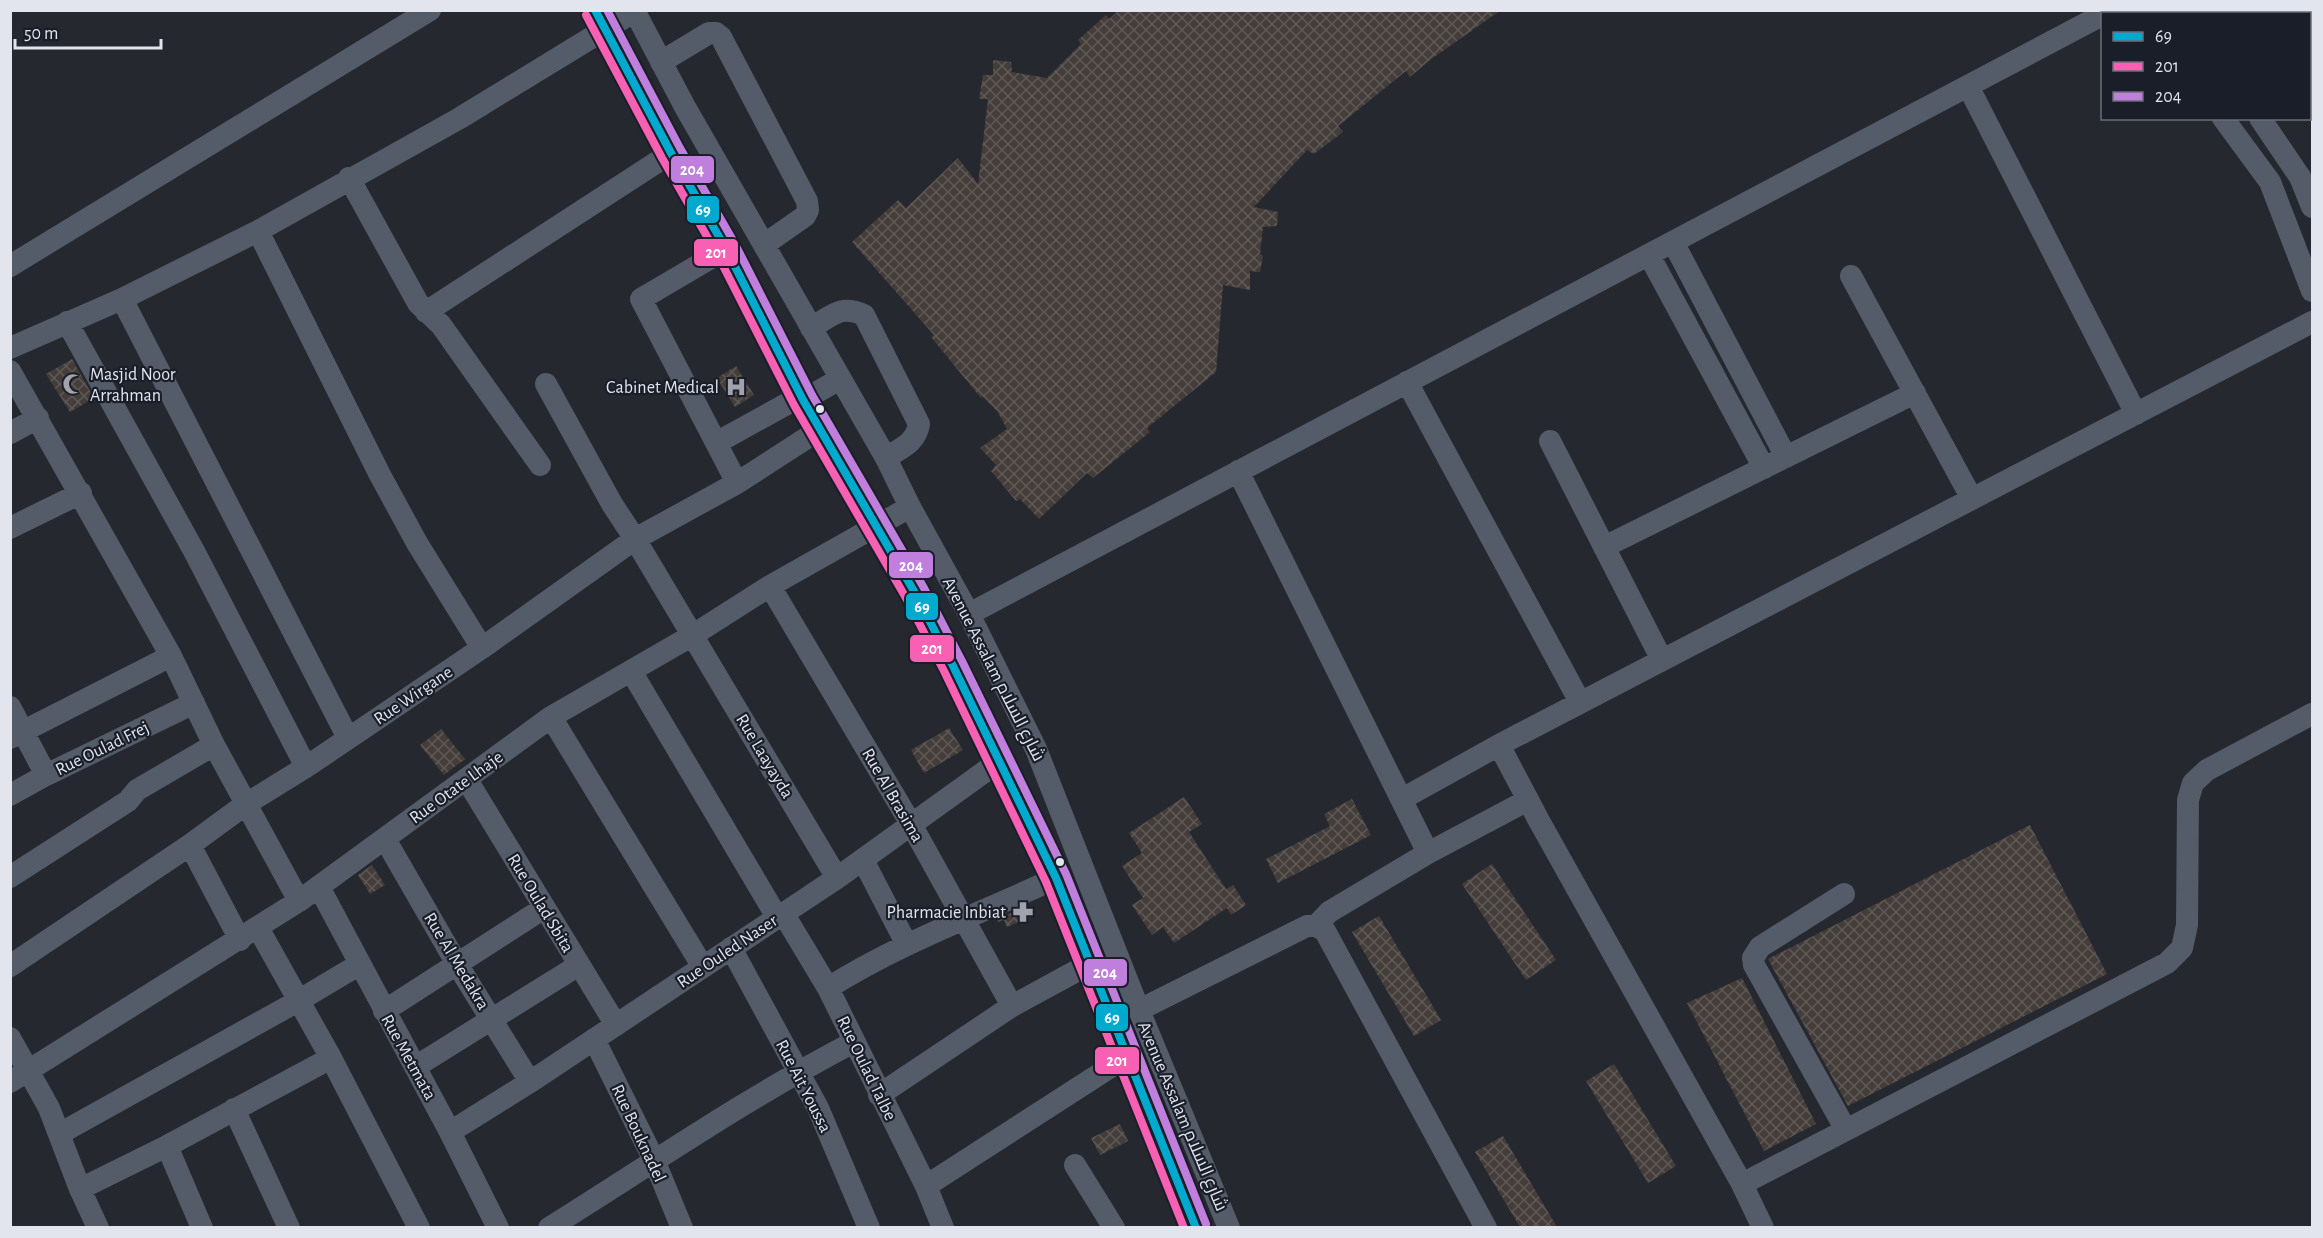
<svg xmlns="http://www.w3.org/2000/svg" width="2323" height="1238" viewBox="0 0 2323 1238" font-family="'Alegreya Sans',Cairo,sans-serif">
	<defs>
		<pattern id="building-cross-hatch" width="8" height="8" patternUnits="userSpaceOnUse" patternTransform="scale(1.5)"><rect width="8" height="8" fill="#443d3a"/><path d="M0 0l8 8M0 8l8-8" fill="none" stroke="#5f5957"/></pattern>
	</defs>
	<rect width="100%" height="100%" fill="#26282f"/>
	<path fill="url(#building-cross-hatch)" d="M1119,10H1501L1430,60L1410,77L1406,71L1338,126L1343,132L1314,154L1307,150L1254,207L1278,212L1277,226L1263,227L1260,254L1263,256L1260,272L1250,271V290L1223,285L1216,372L1147,428L1150,432L1093,478L1087,473L1039,519L1020,499L1016,501L991,471L996,465L980,448L1007,429L997,411L982,396L981,398L931,337L934,335L852,242L898,200L906,208L958,158L978,184L988,99H979L983,75H993V60L1011,62L1012,72L1047,78L1081,44L1078,40L1106,15L1109,19Z
		M72,359L94,398L70,412L46,374Z
		M736,366L754,395L735,407L717,378Z
		M949,728L963,750L924,773L911,750Z
		M441,729L465,759L444,775L420,745Z
		M1184,797L1202,824L1189,832L1226,889L1233,885L1246,905L1231,915L1227,908L1174,943L1163,927L1152,935L1132,905L1143,898L1122,866L1142,853L1129,833Z
		M1352,799L1371,835L1278,883L1266,859L1330,826L1324,814Z
		M2030,825L2107,974L1848,1106L1768,959Z
		M1492,864L1556,960L1526,980L1462,884Z
		M372,865L385,885L370,894L358,875Z
		M1025,907L1030,917L1007,927L1004,920L998,922L997,919Z
		M1379,916L1441,1020L1414,1036L1352,932Z
		M1742,978L1816,1124L1764,1151L1687,1003Z
		M1614,1064L1676,1166L1648,1183L1586,1081Z
		M1120,1124L1128,1141L1100,1155L1091,1138Z
		M1503,1136L1557,1227H1520L1475,1152Z"/>
	<g fill="none" stroke-linecap="round" stroke-linejoin="round">
		<path stroke="#545c69" stroke-width="22" d="M595,10L671,153L726,249L803,400L915,593L953,666L1056,878L1196,1228
			M634,10L685,107L886,458L910,507L969,614L1036,749L1139,1010L1229,1228
			M2134,10L2137,14
			M2173,10L2175,14
			M2247,10V14
			M661,62L709,33H716L721,37L807,201L808,210L805,216L765,244
			M1968,86L2136,414
			M2223,118L2270,182L2312,291
			M2260,118L2300,177L2312,207
			M349,178L418,303L441,325L540,465
			M258,231L380,475L417,543L482,648
			M1673,242L1786,457
			M726,249L641,299L737,483
			M1649,255L1764,468
			M10,266L430,10
			M1851,276L1972,499
			M122,299L348,738
			M426,312L671,153
			M67,322L194,551L306,767
			M811,328C832,316 840,304 864,315L919,424C916,443 901,448 886,458
			M10,348L122,299L258,231L460,118L635,11
			M10,371L171,656L214,745L299,901
			M1407,382L1580,702
			M546,384L612,504L635,539L837,878
			M803,400L840,379
			M10,433L38,418
			M1550,441L1662,660
			M716,443L801,396
			M1238,471L1428,853L1528,800
			M10,528L81,493
			M1604,547L1915,393
			M770,586L911,824L1012,1006
			M969,614L2102,15
			M631,671L777,917
			M10,707L46,775
			M551,717L703,967
			M10,738L171,656
			M1499,745L1538,819L1742,1184L1763,1228
			M467,780L616,1025
			M10,795L46,775L194,703
			M1402,799L1499,745L2312,322
			M385,839L457,964L530,1082
			M190,845L240,940
			M863,860L907,945
			M10,877L128,801L137,790L214,745
			M319,887L450,1132L498,1228
			M1844,894L1760,947L1753,958L1754,965L1846,1130
			M783,913L828,988L926,1186L943,1228
			M1316,926L1329,912L1428,853
			M258,928L331,1058L419,1228
			M731,948L818,1108L869,1228
			M10,966L190,845L246,804L306,767L482,648L635,539L737,483L819,430
			M828,988C899,943 979,914 1056,878
			M1139,1010L1307,926H1316L1325,931L1486,1228
			M384,1011L544,908
			M10,1038L49,1108L80,1189L98,1228
			M594,1039L654,1160L682,1228
			M415,1067L579,965
			M10,1082L299,901L551,717L693,635L770,586L910,507
			M879,1095L1012,1006L1091,963
			M234,1109L289,1228
			M450,1132L530,1082L837,878L998,762
			M59,1134L298,1001L360,964
			M167,1146L202,1228
			M1075,1165L1114,1228
			M1742,1184L2167,963L2182,948L2187,925L2188,800L2193,783L2207,770L2312,714
			M926,1186L1126,1057
			M80,1189L167,1146L331,1058
			M549,1228C650,1165 748,1097 854,1042"/>
		<g stroke="#191e29" stroke-width="12">
			<path id="bus-1" d="M595,10L671,153L726,249L803,400L915,593L953,666L1056,878L1196,1228"/>
		</g>
		<g stroke="#191e29" stroke-width="12">
			<path id="bus-2" d="M586,15L662,158L717,254L794,405L906,598L944,671L1046,882L1184,1228"/>
		</g>
		<g stroke="#191e29" stroke-width="12">
			<path id="bus-3" d="M607,10L680,148L735,244L812,395L924,588L962,661L1066,874L1206,1224"/>
		</g>
		<use href="#bus-1" stroke="#00a9ce" stroke-width="8"/>
		<use href="#bus-2" stroke="#f860b3" stroke-width="8"/>
		<use href="#bus-3" stroke="#c07fdc" stroke-width="8"/>
	</g>
	<defs>
		<g id="mosque-bare" transform="scale(1.62)"><path d="M3.5-4.9A6 6 0 1 0 3.5 4.9A5 5 0 1 1 3.5-4.9Z" fill="#a0a3ab" stroke="#191e29" stroke-width="2.5" paint-order="stroke"/></g>
		<g id="hospital-bare" transform="scale(1.62)"><path d="M-5-5h3v3.5h4V-5h3V5h-3V1.5h-4V5h-3Z" fill="#a0a3ab" stroke="#191e29" stroke-width="2.5" paint-order="stroke"/></g>
		<g id="pharmacy-bare" transform="scale(1.62)"><path d="M-2-6h4v4h4v4h-4v4h-4v-4h-4v-4h4Z" fill="#a0a3ab" stroke="#191e29" stroke-width="2.5" paint-order="stroke"/></g>
	</defs>
	<g fill-rule="evenodd">
		<use href="#mosque-bare" x="73" y="384"/>
		<use href="#hospital-bare" x="736" y="387"/>
		<use href="#pharmacy-bare" x="1023" y="912"/>
	</g>
	<g fill="#e2e5ee" stroke="#191e29" stroke-width="2">
		<circle cx="820" cy="409" r="5"/>
		<circle cx="1060" cy="862" r="5"/>
	</g>
	<g text-anchor="middle" stroke-width="4.5" stroke-linejoin="round" paint-order="stroke">
		<g font-size="18" fill="#e2e5ee" stroke="#191e29" text-anchor="end">
			<text x="90" y="380" text-anchor="start">Masjid Noor<tspan x="90" dy="21">Arrahman</tspan></text>
			<text x="719" y="393">Cabinet Medical</text>
			<text x="1006" y="918">Pharmacie Inbiat</text>
		</g>
		<g font-size="18" fill="#e2e5ee" stroke="#191e29">
			<text transform="translate(994 669) rotate(63)" y="6">Avenue Assalam شارع السلام</text>
			<text transform="translate(413 695) rotate(-34)" y="6">Rue Wirgane</text>
			<text transform="translate(102 748) rotate(-26)" y="6">Rue Oulad Frej</text>
			<text transform="translate(765 756) rotate(59)" y="6">Rue Laayayda</text>
			<text transform="translate(456 787) rotate(-36)" y="6">Rue Otate Lhaje</text>
			<text transform="translate(893 795) rotate(60)" y="6">Rue Al Brasima</text>
			<text transform="translate(541 903) rotate(59)" y="6">Rue Oulad Sbita</text>
			<text transform="translate(727 951) rotate(-34)" y="6">Rue Ouled Naser</text>
			<text transform="translate(457 961) rotate(59)" y="6">Rue Al Medakra</text>
			<text transform="translate(409 1057) rotate(61)" y="6">Rue Metmata</text>
			<text transform="translate(867 1068) rotate(64)" y="6">Rue Oulad Talbe</text>
			<text transform="translate(804 1086) rotate(63)" y="6">Rue Ait Youssa</text>
			<text transform="translate(1183 1116) rotate(67)" y="6">Avenue Assalam شارع السلام</text>
			<text transform="translate(639 1133) rotate(65)" y="6">Rue Bouknadel</text>
		</g>
	</g>
	<g stroke="#191e29" stroke-width="2">
		<rect x="670" y="155" width="45" height="29" rx="6" fill="#c07fdc"/>
		<rect x="686" y="195" width="34" height="29" rx="6" fill="#00a9ce"/>
		<rect x="693" y="238" width="46" height="29" rx="6" fill="#f860b3"/>
		<rect x="888" y="551" width="46" height="28" rx="6" fill="#c07fdc"/>
		<rect x="905" y="592" width="34" height="29" rx="6" fill="#00a9ce"/>
		<rect x="909" y="634" width="46" height="29" rx="6" fill="#f860b3"/>
		<rect x="1083" y="958" width="45" height="29" rx="6" fill="#c07fdc"/>
		<rect x="1095" y="1003" width="34" height="29" rx="6" fill="#00a9ce"/>
		<rect x="1094" y="1046" width="46" height="29" rx="6" fill="#f860b3"/>
	</g>
	<g font-size="16" text-anchor="middle" font-weight="bold" fill="#fff">
		<text x="692" y="175">204</text>
		<text x="703" y="215">69</text>
		<text x="716" y="258">201</text>
		<text x="911" y="571">204</text>
		<text x="922" y="612">69</text>
		<text x="932" y="654">201</text>
		<text x="1105" y="978">204</text>
		<text x="1112" y="1023">69</text>
		<text x="1117" y="1066">201</text>
	</g>
	<rect width="2323" height="1238" fill="none" stroke="#e2e5ee" stroke-width="24"/>
	<rect x="2101" y="12" width="210" height="108" fill="#191e29" stroke="#696e78" stroke-width="1.5"/>
	<rect x="2113" y="32" width="30" height="9" fill="#00a9ce" stroke="#696e78" stroke-width="1.5"/>
	<text x="2155" y="42" font-size="18" fill="#e2e5ee">69</text>
	<rect x="2113" y="62" width="30" height="9" fill="#f860b3" stroke="#696e78" stroke-width="1.5"/>
	<text x="2155" y="72" font-size="18" fill="#e2e5ee">201</text>
	<rect x="2113" y="92" width="30" height="9" fill="#c07fdc" stroke="#696e78" stroke-width="1.5"/>
	<text x="2155" y="102" font-size="18" fill="#e2e5ee">204</text>
	<path d="M15 39v9h146v-9" fill="none" stroke="#e2e5ee" stroke-width="3"/>
	<text x="24" y="39" font-size="18" fill="#e2e5ee" stroke="#191e29" stroke-width="4.5" paint-order="stroke">50 m</text>
</svg>
